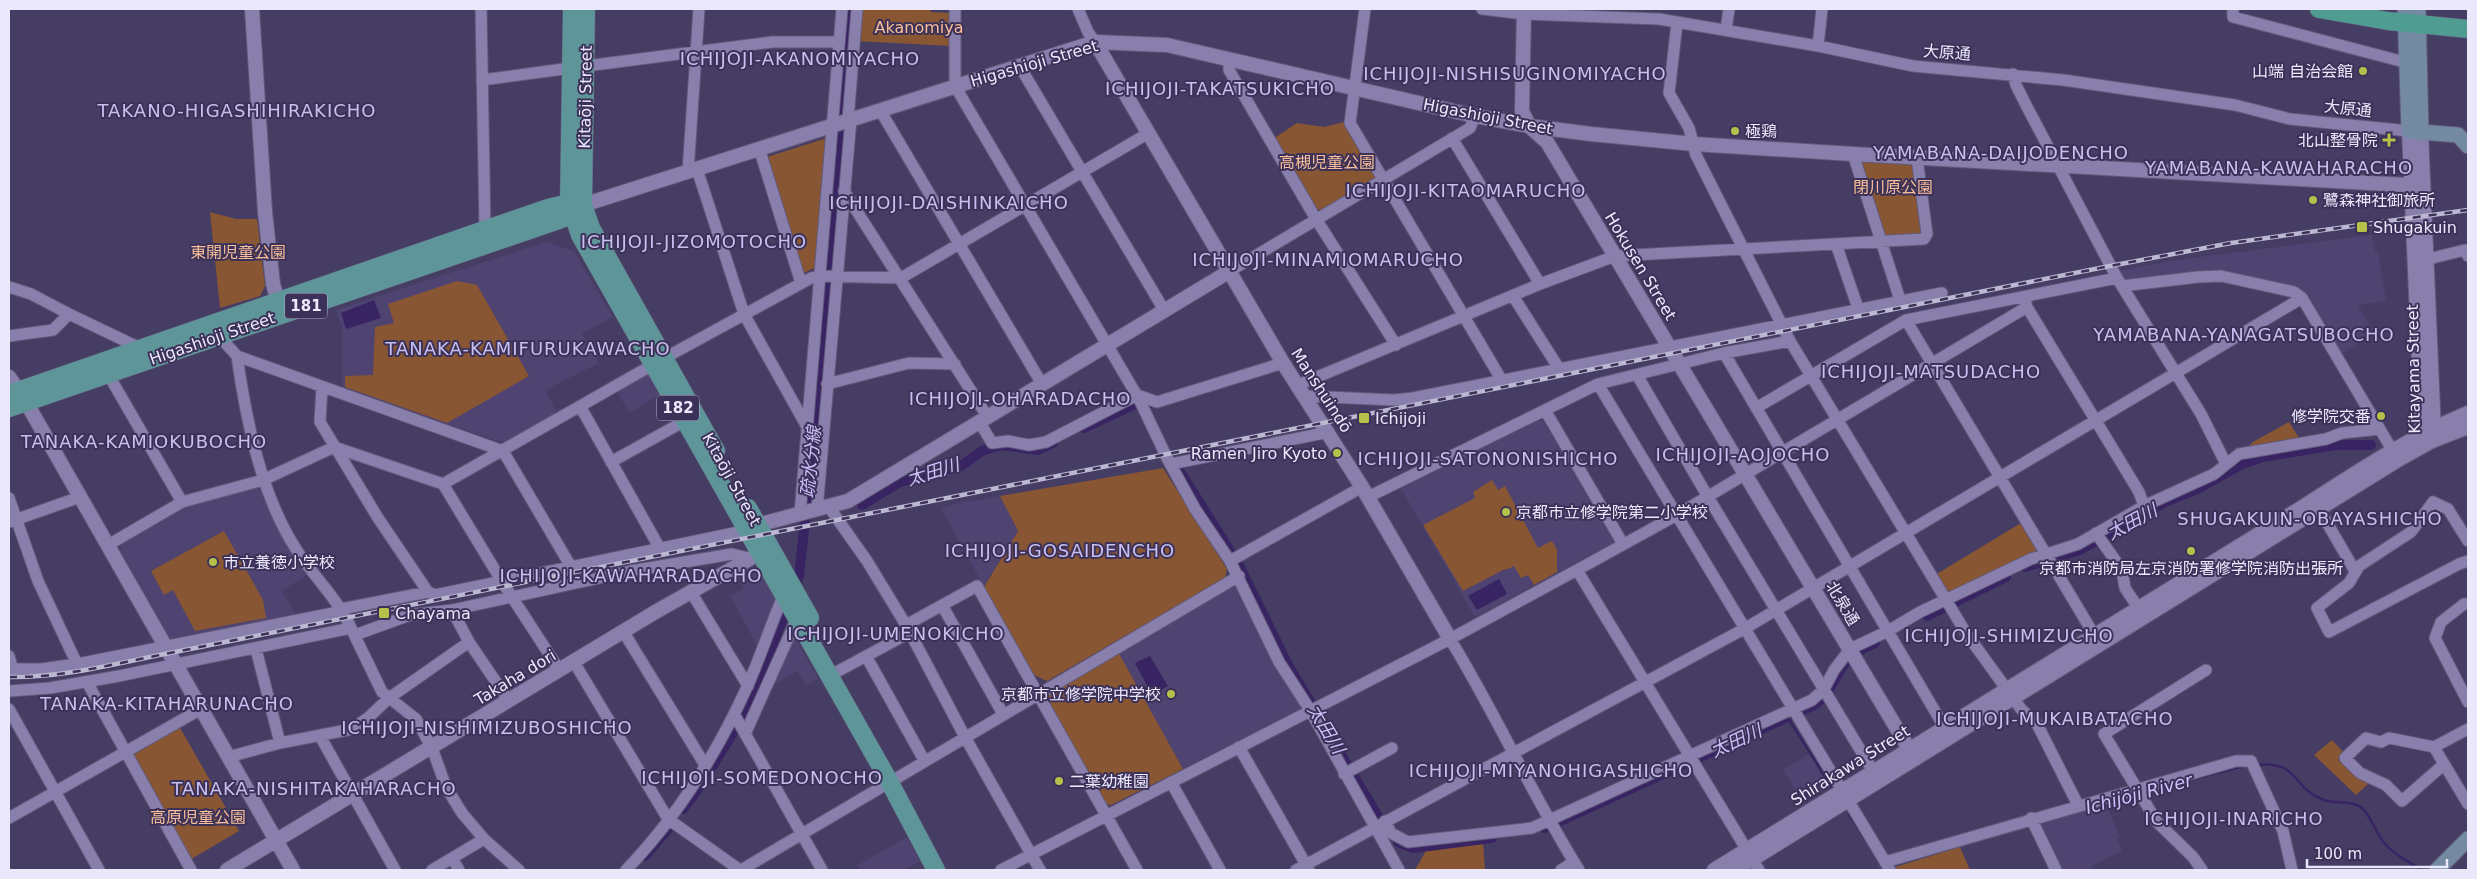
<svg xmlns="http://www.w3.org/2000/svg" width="2477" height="879" viewBox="0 0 2477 879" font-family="'DejaVu Sans','Noto Sans JP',sans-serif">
	<rect width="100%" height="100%" fill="#463d64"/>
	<path fill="#4f4371" d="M2372,235L2375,251H2378L2386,301L2358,305L2374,333L2342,354L2303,293L2215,272H2184L2126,280L2118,271L2177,260Z
		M546,242L574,251L613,317L582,334L599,363L545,390L557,413L503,443L342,388V327L336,310Z
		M648,372L661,394L629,413L617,391Z
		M1539,419L1544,423L1614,538L1612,543L1475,617L1399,485Z
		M256,487L263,492L286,543L308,574L282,591L298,618L176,640L170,638L120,550L121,544L184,508Z
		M1000,496L1018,531L984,587L941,508L958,503Z
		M749,566L758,567L775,599L757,645L730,596L744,588L736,574Z
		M1235,583L1301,704L1300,709L1111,805L1105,804L1046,696Z
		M792,633L818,678L806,686L797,671L770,687Z
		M1809,754L1829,786L1804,802L1783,770Z
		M2106,804L2120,837L2117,838L2122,851L2091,866L2092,870H2061L2038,823Z
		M907,837L920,861L904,870H861L857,865Z"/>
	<path fill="#895633" d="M859,9H930L931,12L950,13V46L856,41Z
		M1344,122L1377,177L1322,210L1314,208L1273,139L1297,123L1324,127Z
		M827,138L816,267L802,274L767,157Z
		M1863,160L1911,162L1915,166L1922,232L1920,234L1887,236L1881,231L1859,163Z
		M210,212L236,219H257L265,286L260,296L220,308Z
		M457,281L477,285L529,376L447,423L345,387V376L373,375L375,327L394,323L388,304Z
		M2289,422L2299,438L2249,446L2253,442Z
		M1163,468L1227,569L1225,578L1047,681L1034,675L984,587L1018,531L1000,496Z
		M1492,480L1498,490L1505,486L1538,548L1552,541L1557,550V572L1534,585L1528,575L1521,578L1514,566L1506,570L1505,569L1463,591L1423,525L1475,498L1473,492Z
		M2021,523L2038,553L1948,597L1935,575Z
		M224,531L263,600L266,618L195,631L173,590L164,595L151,571Z
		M1117,650L1183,769L1111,805L1105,804L1046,696Z
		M179,726L239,831L188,861L130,756Z
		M2332,740L2344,753L2338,760L2359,779L2369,783L2356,795L2314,755Z
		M1483,843L1485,870H1415L1427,849Z
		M1960,847L1970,870H1893L1892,868Z"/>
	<path fill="#382463" d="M374,300L381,318L346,329L341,313Z
		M1499,579L1507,594L1477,610L1468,596Z
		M1150,656L1168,686L1152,695L1135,663Z"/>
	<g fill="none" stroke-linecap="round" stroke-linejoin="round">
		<path stroke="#382463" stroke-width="2.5" d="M1788,718L1831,786
			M2256,765C2300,760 2292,789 2324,800C2336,804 2352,800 2362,808C2372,817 2376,834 2385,844C2395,855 2410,863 2423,870
			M2179,783L2244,766
			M1849,814L1883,867"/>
		<path stroke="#382463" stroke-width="10" d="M1084,428L1135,404L1147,406
			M1179,470L1240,567L1287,663L1386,830
			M862,505L900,482L961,466L982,451L1001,445L1038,450L1053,443
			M2026,567L2080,550L2167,501L2200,488L2240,465L2263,457L2336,445H2371
			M1927,616L2006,577
			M683,809L701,785L731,736L764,668L799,576L812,457L849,9
			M1545,828L1812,706C1830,696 1833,679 1845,663C1852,654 1865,647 1875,643
			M1398,842L1413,848L1492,838
			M645,856L668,829"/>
		<g stroke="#625a7a" stroke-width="13">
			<path id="minor" d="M481,9L485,229
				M955,9V86L1139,399L1167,458L1195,509L1230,561
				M1078,9L1088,32L1095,42
				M1365,9L1350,123L1501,379
				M1482,9L1524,14L1659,19L1818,46L1913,66L2063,80L2235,105L2290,119L2409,131
				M2233,9V17L2408,63
				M1677,23L1669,93L1689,128L1696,155L1790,341L1966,633L2021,709L2037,724L2078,805
				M1726,30L1729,9
				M1818,46L1822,9
				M1229,59V70L1316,219L1396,345
				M1019,65L1164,310
				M586,66L772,42H839
				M2013,74L2016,85L2025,103L2117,278L2201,414L2226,464
				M482,80L571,68
				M880,110L1042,384
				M848,120L857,9
				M1452,138L1540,284
				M759,148L801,283
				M1853,154L1901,303
				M697,169L744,314L806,425
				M688,172L699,9
				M844,191L987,416
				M1836,244L1858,308
				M2420,261L2465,250L2468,256
				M1230,271L1470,128L1475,116
				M2122,286L2198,277L2221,276L2294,292L2302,298L2397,458
				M9,287L31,294L69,314
				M1513,296L1558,367
				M2025,300L2027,307L2139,492L2144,506
				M1906,320L2099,643
				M218,331L219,336L237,356L503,451L570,565
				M9,336L53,330L69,314L140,348
				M1724,353L1949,735
				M237,356C246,419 261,495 296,549C313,576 338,599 351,628
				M108,374L182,502
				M1637,375L1708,497L1873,771
				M827,384L909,363L955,364
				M1598,384L1890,870
				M1298,385L1540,284L1615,256L1924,239L1927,234L1917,158
				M322,387L320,422L378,518L428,592
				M1305,396L1394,400L1413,398L1942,293
				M580,406L659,547
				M1756,408L1906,320L2117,278
				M1545,410L1623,544
				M979,421L992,443L1008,441L1029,445L1046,442L1137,395L1157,402L1283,363
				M611,462L690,418
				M1171,464L1329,432
				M443,484L501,580L560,671
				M1362,487L1230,561L1279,662L1310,710L1399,870
				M1368,497L1598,384L1724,353L1790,341
				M9,498L38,581L77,664
				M829,507L867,561L906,625
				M2319,509L2355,571
				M817,510L851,119
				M800,514L842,9
				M9,522L80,497
				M2096,533L2122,570L2125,588L2143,615
				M2468,541L2448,509L2433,502L2411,532L2359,566L2349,583L2317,608L2329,632L2459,564L2468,561
				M108,545L182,502L263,480L334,447L443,484L670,355L811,278L821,276L901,278L1147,134
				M1577,570L1759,870
				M691,592L748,686
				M2468,604H2464L2441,622L2435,638L2468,702
				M942,605L1003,714
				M623,631L705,765
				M355,635L410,615L452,610
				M1450,639C1496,714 1532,795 1579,870
				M256,649L280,743
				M9,656L13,670
				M866,656L924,760
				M574,662L668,819L740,870
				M9,669H41L77,664L333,613L341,609L428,592L435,595L734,533L751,527
				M829,676L909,633
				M87,682L191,870
				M9,691L50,688L119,676L351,628L382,692L416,719L432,748L446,787L462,813L484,839L519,870
				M509,701L469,642L452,610L631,571L732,554L749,558
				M9,709L99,870
				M734,714L822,870
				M745,734L799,614
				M320,736L395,870
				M1239,747L1309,870
				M2434,747L2468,729
				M228,757L280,743L352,729L369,717L389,698L469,642
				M2443,765L2402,801L2386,785L2360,773L2345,758L2366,738L2381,742L2389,738L2434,747L2468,804
				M1344,774L1392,748
				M1171,782L1220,870
				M9,818L201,709
				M2031,818L2056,870
				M1385,821L1391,833L1408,842L1532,828L1812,700L1824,689L1834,670L1850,649L1888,631L1920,612L2031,559L2078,544L2144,506L2214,474L2239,454L2326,439L2342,433L2380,429
				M452,858L459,870
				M1885,862L2236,761H2251L2283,831L2292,870
				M432,870L484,839
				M626,870C676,818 717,753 747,687C761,656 771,623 785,592
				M741,870L1239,576
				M1001,870L1450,639L1577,570L1675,516L2027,307
				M1040,870L965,737L906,625L977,586L1137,870
				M1296,870L1744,629L2302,298
				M1561,870L1574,862
				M2202,870L2193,857L2157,822L2104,734L2206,670"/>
		</g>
		<g stroke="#625a7a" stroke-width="16">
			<path id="tertiary" d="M252,9L265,212L273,284L281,311
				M1524,9L1522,111L1529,126L1547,142L1915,759
				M1095,42L1283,363L1362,487L1450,639
				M2409,131L2422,433L2428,438
				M2421,132L2434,433
				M583,205L1095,42L1167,45L1475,116L1529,126L1591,134L1694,144L1853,154L2423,186
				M9,377L26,402L293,870
				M757,525L848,501L1230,271
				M227,870L657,611L767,549
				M1714,870L2301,508C2357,472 2406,439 2468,413
				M1735,870L2398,460L2432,441L2468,427"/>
		</g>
		<g stroke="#625a7a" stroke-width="17">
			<path id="secondary" d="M2405,9L2409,131L2458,135L2468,146
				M2418,9L2421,132
				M2437,870L2468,839"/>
		</g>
		<g stroke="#625a7a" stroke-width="19">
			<path id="primary" d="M572,9L569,203L580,235L889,781L936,870
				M586,9L583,205L591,228L716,451
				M9,394L548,208L569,203L580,204
				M9,408L553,222L572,215L581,207
				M748,508L810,618"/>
		</g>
		<g stroke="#625a7a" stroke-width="19">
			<path id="trunk" d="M2319,9L2388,21L2468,29"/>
		</g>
		<use href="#minor" stroke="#897fac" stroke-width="11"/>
		<use href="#tertiary" stroke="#897fac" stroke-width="14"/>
		<use href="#secondary" stroke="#738aa2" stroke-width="15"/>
		<use href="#primary" stroke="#5d9599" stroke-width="18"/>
		<use href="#trunk" stroke="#4e9c92" stroke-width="18"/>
		<g stroke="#bdb8d1" stroke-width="4.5">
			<path id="rail" d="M9,677C63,678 117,663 170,653L2110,266L2231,243L2468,210"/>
		</g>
		<use href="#rail" stroke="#3c3259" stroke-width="2.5" stroke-dasharray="8" stroke-linecap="butt"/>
	</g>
	<g fill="#b6c149" stroke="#3c3259" stroke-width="2">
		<circle cx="2363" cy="71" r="5"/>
		<circle cx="1735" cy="131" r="5"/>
		<path d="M2386.5 132.5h5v5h5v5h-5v5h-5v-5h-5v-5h5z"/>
		<circle cx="2313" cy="200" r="5"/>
		<rect x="2356" y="221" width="12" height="12" rx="2.5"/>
		<circle cx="2381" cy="416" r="5"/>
		<rect x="1358" y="412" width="12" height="12" rx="2.5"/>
		<circle cx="1337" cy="453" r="5"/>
		<circle cx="1506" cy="512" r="5"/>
		<circle cx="2191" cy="551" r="5"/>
		<circle cx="213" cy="562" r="5"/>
		<rect x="378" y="607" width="12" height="12" rx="2.5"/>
		<circle cx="1171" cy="694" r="5"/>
		<circle cx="1059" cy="781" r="5"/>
	</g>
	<g text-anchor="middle" stroke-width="4" stroke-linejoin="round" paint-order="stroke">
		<g fill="#3c3259" stroke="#b7b1cb" stroke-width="1">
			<rect x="285" y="293.5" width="42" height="25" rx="4"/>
			<rect x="657" y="395.5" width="42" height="25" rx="4"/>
		</g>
		<g font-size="15" font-weight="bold" fill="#ece8fc">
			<text x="306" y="311">181</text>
			<text x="678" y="413">182</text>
		</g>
		<g font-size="16" fill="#f7be99" stroke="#3c3259">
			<text x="919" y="33">Akanomiya</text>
			<text x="1327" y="168">高槻児童公園</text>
			<text x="1893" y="193">閉川原公園</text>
			<text x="238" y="258">東開児童公園</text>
			<text x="198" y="823">高原児童公園</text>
		</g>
		<g font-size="16" fill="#ece8fc" stroke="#3c3259">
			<text transform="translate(1947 52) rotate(4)" y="6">大原通</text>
			<text transform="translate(1034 63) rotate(-16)" y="6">Higashioji Street</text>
			<text transform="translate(585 97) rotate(-89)" y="6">Kitaōji Street</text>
			<text transform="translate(2348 108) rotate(6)" y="6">大原通</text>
			<text transform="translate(1488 116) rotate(11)" y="6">Higashioji Street</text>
			<text transform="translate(1641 266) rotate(59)" y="6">Hokusen Street</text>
			<text transform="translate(212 338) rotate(-19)" y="6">Higashioji Street</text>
			<text transform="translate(2413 369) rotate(-91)" y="6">Kitayama Street</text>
			<text transform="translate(1322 390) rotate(57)" y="6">Manshuindō</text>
			<text transform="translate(732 479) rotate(61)" y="6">Kitaōji Street</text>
			<text transform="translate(1843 603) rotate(59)" y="6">北泉通</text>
			<text transform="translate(515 677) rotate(-31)" y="6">Takaha dori</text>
			<text transform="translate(1850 765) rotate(-32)" y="6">Shirakawa Street</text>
		</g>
		<g font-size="16" fill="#ece8fc" stroke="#3c3259" text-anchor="start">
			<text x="2353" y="77" text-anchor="end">山端 自治会館</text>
			<text x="1745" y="137">極鶏</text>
			<text x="2378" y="146" text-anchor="end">北山整骨院</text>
			<text x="2323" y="206">鷺森神社御旅所</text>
			<text x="2373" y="233">Shugakuin</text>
			<text x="2371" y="422" text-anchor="end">修学院交番</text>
			<text x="1375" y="424">Ichijoji</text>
			<text x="1327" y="459" text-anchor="end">Ramen Jiro Kyoto</text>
			<text x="1516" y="518">京都市立修学院第二小学校</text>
			<text x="223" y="568">市立養徳小学校</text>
			<text x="2191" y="574" text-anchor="middle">京都市消防局左京消防署修学院消防出張所</text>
			<text x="395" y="619">Chayama</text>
			<text x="1161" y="700" text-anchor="end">京都市立修学院中学校</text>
			<text x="1069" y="787">二葉幼稚園</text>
		</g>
		<g font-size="18" letter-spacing="1" fill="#c9bfef" stroke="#3c3259">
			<text x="800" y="65">ICHIJOJI-AKANOMIYACHO</text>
			<text x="1515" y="80">ICHIJOJI-NISHISUGINOMIYACHO</text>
			<text x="1220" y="95">ICHIJOJI-TAKATSUKICHO</text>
			<text x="237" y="117">TAKANO-HIGASHIHIRAKICHO</text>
			<text x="2001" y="159">YAMABANA-DAIJODENCHO</text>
			<text x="2279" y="174">YAMABANA-KAWAHARACHO</text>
			<text x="1466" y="197">ICHIJOJI-KITAOMARUCHO</text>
			<text x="949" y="209">ICHIJOJI-DAISHINKAICHO</text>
			<text x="694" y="248">ICHIJOJI-JIZOMOTOCHO</text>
			<text x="1328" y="266">ICHIJOJI-MINAMIOMARUCHO</text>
			<text x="2244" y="341">YAMABANA-YANAGATSUBOCHO</text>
			<text x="528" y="355">TANAKA-KAMIFURUKAWACHO</text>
			<text x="1931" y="378">ICHIJOJI-MATSUDACHO</text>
			<text x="1020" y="405">ICHIJOJI-OHARADACHO</text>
			<text x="144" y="448">TANAKA-KAMIOKUBOCHO</text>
			<text x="1743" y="461">ICHIJOJI-AOJOCHO</text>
			<text x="1488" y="465">ICHIJOJI-SATONONISHICHO</text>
			<text x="2310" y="525">SHUGAKUIN-OBAYASHICHO</text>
			<text x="1060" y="557">ICHIJOJI-GOSAIDENCHO</text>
			<text x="631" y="582">ICHIJOJI-KAWAHARADACHO</text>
			<text x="896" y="640">ICHIJOJI-UMENOKICHO</text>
			<text x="2009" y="642">ICHIJOJI-SHIMIZUCHO</text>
			<text x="167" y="710">TANAKA-KITAHARUNACHO</text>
			<text x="2055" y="725">ICHIJOJI-MUKAIBATACHO</text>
			<text x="487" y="734">ICHIJOJI-NISHIMIZUBOSHICHO</text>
			<text x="1551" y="777">ICHIJOJI-MIYANOHIGASHICHO</text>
			<text x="762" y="784">ICHIJOJI-SOMEDONOCHO</text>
			<text x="314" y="795">TANAKA-NISHITAKAHARACHO</text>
			<text x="2234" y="825">ICHIJOJI-INARICHO</text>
		</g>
		<g font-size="18" font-style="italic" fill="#ccc0fa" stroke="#3c3259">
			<text transform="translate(811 462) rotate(-84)" y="6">疏水分線</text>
			<text transform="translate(933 472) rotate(-17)" y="6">太田川</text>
			<text transform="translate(2132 522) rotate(-28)" y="6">太田川</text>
			<text transform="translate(1326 729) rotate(59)" y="6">太田川</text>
			<text transform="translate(1736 741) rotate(-25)" y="6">太田川</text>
			<text transform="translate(2139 794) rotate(-15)" y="6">Ichijōji River</text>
		</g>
	</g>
	<rect width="2477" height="879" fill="none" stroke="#ece8fc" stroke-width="20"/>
	<path d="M2307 859v8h140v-8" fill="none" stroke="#ece8fc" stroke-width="2.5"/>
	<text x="2314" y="859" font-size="15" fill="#ece8fc" stroke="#3c3259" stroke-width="4" paint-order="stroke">100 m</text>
</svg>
